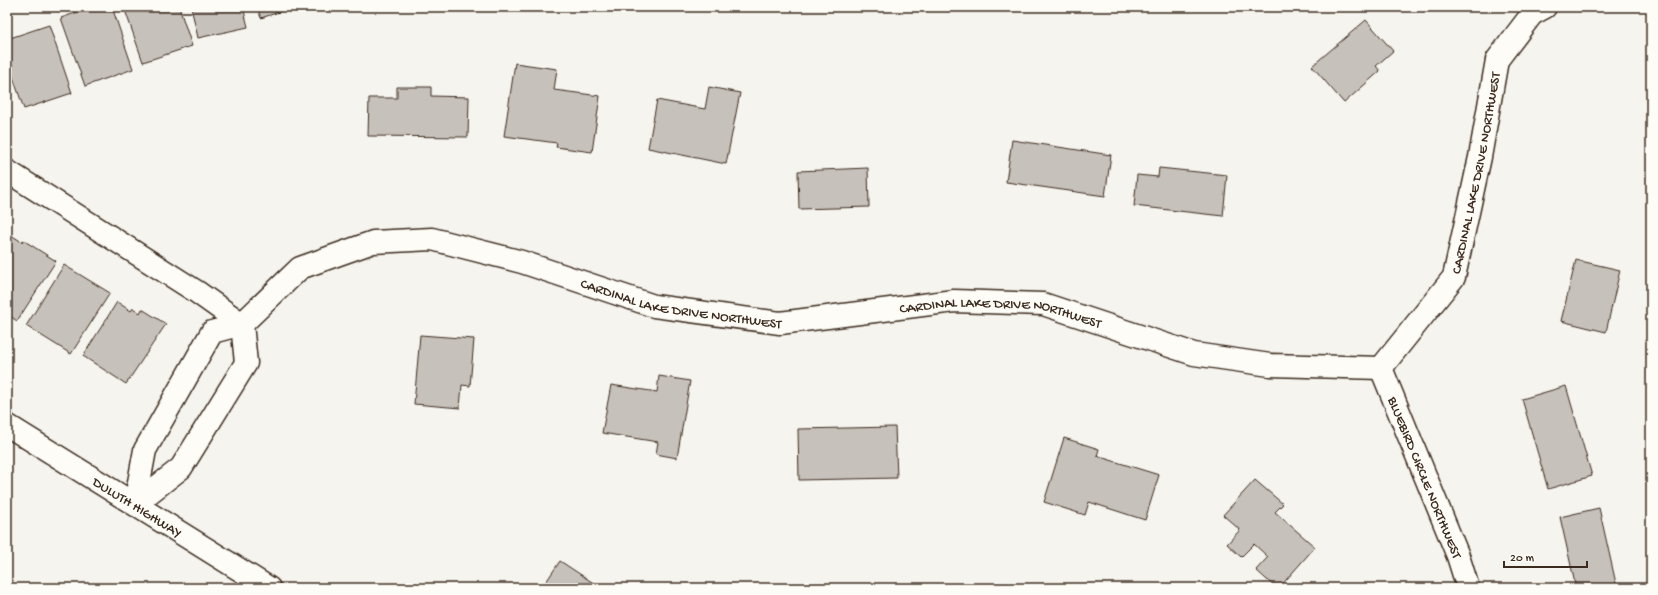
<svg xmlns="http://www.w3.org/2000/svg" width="1658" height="595" viewBox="0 0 1658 595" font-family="'Gochi Hand',sans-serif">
	<rect width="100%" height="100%" fill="#f5f4ee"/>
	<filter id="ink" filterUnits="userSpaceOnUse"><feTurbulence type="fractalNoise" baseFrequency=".025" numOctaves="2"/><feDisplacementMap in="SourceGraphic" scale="8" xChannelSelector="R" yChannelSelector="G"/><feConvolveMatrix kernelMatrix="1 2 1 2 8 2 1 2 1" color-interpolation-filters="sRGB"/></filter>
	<g filter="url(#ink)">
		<path fill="#c7c1bb" stroke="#3b2a1e" d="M92,7H112L133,69L85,86L61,18Z
			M124,7H179L192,46L143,62Z
			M191,7H243L248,27L198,38Z
			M257,7H294L261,18Z
			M1366,20L1393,51L1376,66L1380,71L1344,103L1312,66Z
			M49,25L72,93L24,109L7,60V39Z
			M515,63L557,69L554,90L600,96L592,152L556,147L557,143L504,136Z
			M397,87H431V96L469,97L468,137L368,136L369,98H397Z
			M709,87L740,93L726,164L648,148L657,100L705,109Z
			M1012,140L1111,155L1105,196L1006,182Z
			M868,168L869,207L799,209L798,171Z
			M1159,168L1227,175L1223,216L1134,206L1137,175L1158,177Z
			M11,235L22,242L23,240L56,261L17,321L7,314V241Z
			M1576,260L1620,270L1606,332L1561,321Z
			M64,265L110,293L71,354L26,326Z
			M117,302L131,311L133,308L140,313L142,309L166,324L126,384L83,356Z
			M420,335L474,339L470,386L462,385L460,408L414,404Z
			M659,376L690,381L677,458L656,454L658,442L602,433L611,385L657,392Z
			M1566,386L1592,476L1548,489L1522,399Z
			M895,427L897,478L799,480L798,429Z
			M1064,438L1099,449L1097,456L1159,475L1145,520L1089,502L1085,515L1044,502Z
			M1255,480L1283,504L1275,512L1315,547L1279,588H1276L1256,570L1268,557L1254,544L1241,557L1227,544L1240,530L1223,515Z
			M1599,508L1617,588H1576L1560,517Z
			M560,561L601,588H542Z"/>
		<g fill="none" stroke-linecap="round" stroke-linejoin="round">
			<g stroke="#3b2a1e" stroke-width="25">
				<g id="minor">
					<path d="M7,171L197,292L242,324"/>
					<path id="s1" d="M1381,368L1454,277L1480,157L1497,60L1532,14L1545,7"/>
					<path id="s2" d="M1381,368L1458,556L1468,588"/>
					<path id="s3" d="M135,504L145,450L212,332L242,324L300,268L373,242L432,239L522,262L654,306L780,323L954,301L1043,304L1194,354L1270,365L1381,368"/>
					<path d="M135,504L181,468L246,363L242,324"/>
				</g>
			</g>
			<g stroke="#3b2a1e" stroke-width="25">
				<g id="primary">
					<path id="s4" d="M7,425L269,588"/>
				</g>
			</g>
			<use href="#minor" stroke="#fdfcf7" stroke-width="22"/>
			<use href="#primary" stroke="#fdfcf7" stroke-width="22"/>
		</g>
	</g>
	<g text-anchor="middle" stroke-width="3.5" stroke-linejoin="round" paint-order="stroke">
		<g font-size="14" fill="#3b2a1e" stroke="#fdfcf7">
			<text dy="5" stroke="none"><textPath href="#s1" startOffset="223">CARDINAL LAKE DRIVE NORTHWEST</textPath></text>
			<text dy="5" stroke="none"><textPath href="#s3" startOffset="697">CARDINAL LAKE DRIVE NORTHWEST</textPath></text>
			<text dy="5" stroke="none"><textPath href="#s3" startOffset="1021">CARDINAL LAKE DRIVE NORTHWEST</textPath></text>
			<text dy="5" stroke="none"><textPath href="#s2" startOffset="118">BLUEBIRD CIRCLE NORTHWEST</textPath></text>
			<text dy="5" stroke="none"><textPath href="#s4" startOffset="154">DULUTH HIGHWAY</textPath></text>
		</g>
	</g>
	<rect width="1658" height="595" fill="none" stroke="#fdfcf7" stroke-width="24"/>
	<rect x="12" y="12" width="1634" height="571" fill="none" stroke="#3b2a1e" stroke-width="1.5" filter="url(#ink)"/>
	<path d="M1504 561v6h83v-6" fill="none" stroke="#3b2a1e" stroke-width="2"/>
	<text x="1510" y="561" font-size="12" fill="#3b2a1e" stroke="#fdfcf7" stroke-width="3" paint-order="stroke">20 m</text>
</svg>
